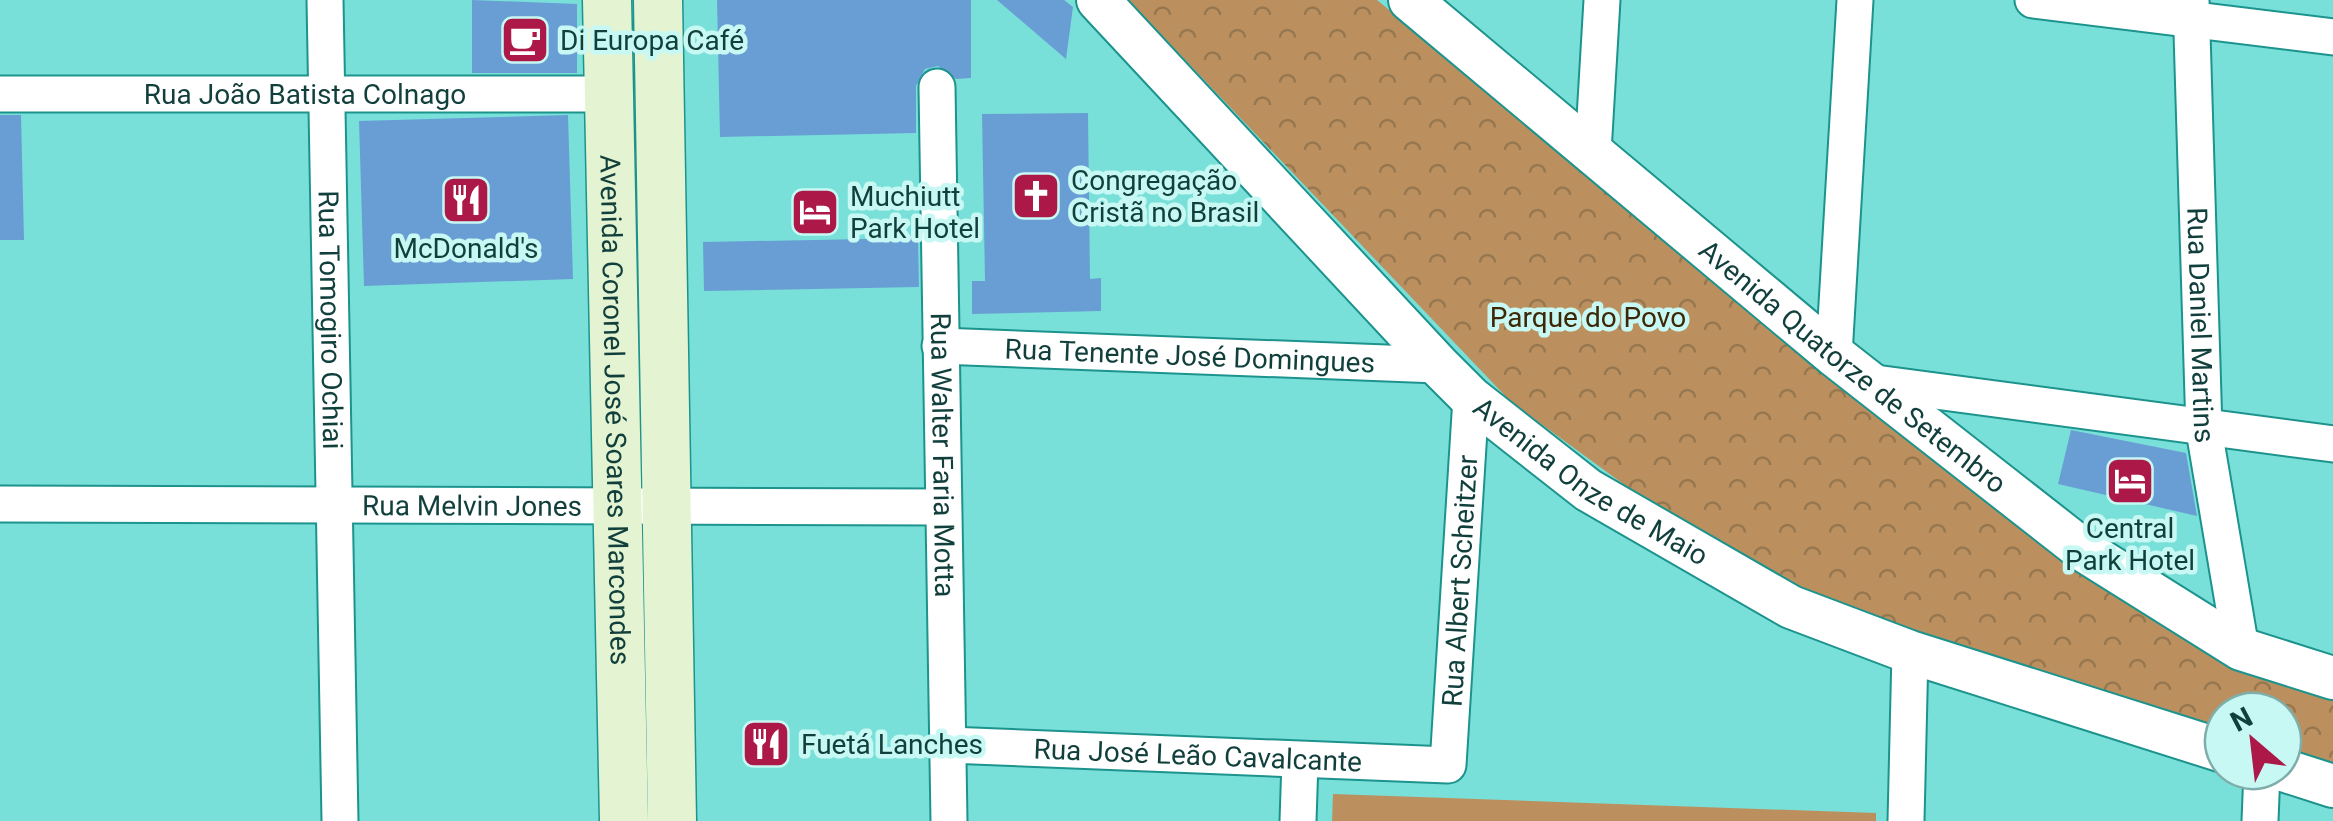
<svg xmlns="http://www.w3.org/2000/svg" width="2333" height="821" viewBox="0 0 2333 821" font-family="Roboto,sans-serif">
	<defs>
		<pattern id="park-crowns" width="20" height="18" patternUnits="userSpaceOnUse" patternTransform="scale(2.5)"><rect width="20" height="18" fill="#bc905e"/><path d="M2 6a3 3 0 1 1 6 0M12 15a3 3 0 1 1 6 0" fill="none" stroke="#97774f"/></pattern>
	</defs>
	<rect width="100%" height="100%" fill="#78e0d9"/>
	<path fill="url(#park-crowns)" d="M1128,0H1377L2071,562L2333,691V773L2283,756V711H2223V737L1915,635L1800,587L1626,486L1511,402Z"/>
	<path fill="#bc905e" d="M1333,794L1876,813V821H1332Z"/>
	<path fill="#699ed4" d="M472,0L577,4V73H472Z
		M717,0H971V78L956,79L938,66L925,69L916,86V133L720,137Z
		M997,0H1064L1073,7L1066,59Z
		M1088,113L1090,279L1101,278V311L972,314V281H985L982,114Z
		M0,115H21L24,240H0Z
		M568,115L573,279L364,286L359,121Z
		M918,238L919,287L704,291L703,242Z
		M2071,430L2186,453L2197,516L2058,484Z"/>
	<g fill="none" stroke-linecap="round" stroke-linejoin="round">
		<g stroke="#1c938d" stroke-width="39">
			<g id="minor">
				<path id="s1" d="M325,0L340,821"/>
				<path d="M2033,0L2333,37"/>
				<path id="s2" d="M2191,0L2204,430L2241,649"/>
				<path id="s3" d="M937,87L949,821"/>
				<path id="s4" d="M0,94H609"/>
				<path d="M1593,152L1602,0"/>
				<path id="s5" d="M940,346L1438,365"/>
				<path d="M1834,355L1855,0"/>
				<path d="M1868,382L2333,444"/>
				<path id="s6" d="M0,504L943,507"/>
				<path id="s7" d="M948,745L1448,765L1471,398"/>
				<path d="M1298,821L1300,761"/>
				<path d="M1906,821L1910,652"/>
				<path d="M2260,821L2262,771"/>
			</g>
		</g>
		<g stroke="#1c938d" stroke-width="46">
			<g id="tertiary">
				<path id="s8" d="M1098,0L1438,365L1471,398L1588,490L1791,607L1910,652L2223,751"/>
				<path id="s9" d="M1410,0L1834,355L2083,550L2241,649L2333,678"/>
				<path d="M2283,770L2333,786"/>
			</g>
		</g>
		<g stroke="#1c938d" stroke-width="51">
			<g id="secondary">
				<path id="s10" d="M607,0L624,821"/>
				<path d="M658,0L672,821"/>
			</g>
		</g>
		<use href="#minor" stroke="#fff" stroke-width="35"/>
		<use href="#tertiary" stroke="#fff" stroke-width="42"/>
		<use href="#secondary" stroke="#e4f4d2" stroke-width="48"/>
	</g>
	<defs>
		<g id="cafe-square" transform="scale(2.5)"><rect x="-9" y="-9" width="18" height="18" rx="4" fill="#ac1948" stroke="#c8f8f3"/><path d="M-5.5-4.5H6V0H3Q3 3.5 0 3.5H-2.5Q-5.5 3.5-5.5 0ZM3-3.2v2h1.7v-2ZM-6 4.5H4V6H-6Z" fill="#fff"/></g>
		<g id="church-square" transform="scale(2.5)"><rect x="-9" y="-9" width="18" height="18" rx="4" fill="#ac1948" stroke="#c8f8f3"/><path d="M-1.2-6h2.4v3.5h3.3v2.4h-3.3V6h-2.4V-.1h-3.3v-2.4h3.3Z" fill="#fff"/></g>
		<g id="restaurant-square" transform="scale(2.5)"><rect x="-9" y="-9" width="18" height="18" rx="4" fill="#ac1948" stroke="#c8f8f3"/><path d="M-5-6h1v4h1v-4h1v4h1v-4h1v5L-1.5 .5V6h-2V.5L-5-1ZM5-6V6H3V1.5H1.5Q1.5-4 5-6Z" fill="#fff"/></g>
		<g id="hotel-square" transform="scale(2.5)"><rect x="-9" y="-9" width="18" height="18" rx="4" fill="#ac1948" stroke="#c8f8f3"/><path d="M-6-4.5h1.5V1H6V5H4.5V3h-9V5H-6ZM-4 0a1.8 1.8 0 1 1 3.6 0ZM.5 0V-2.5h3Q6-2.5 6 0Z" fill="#fff"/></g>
	</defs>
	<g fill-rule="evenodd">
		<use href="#cafe-square" x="525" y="40"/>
		<use href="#church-square" x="1036" y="196"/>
		<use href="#restaurant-square" x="466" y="200"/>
		<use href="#hotel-square" x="815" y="212"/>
		<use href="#hotel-square" x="2130" y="481"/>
		<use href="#restaurant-square" x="766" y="744"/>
	</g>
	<g text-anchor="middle" stroke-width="9" stroke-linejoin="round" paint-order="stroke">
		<g font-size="28" fill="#113f3c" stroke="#c8f8f3" text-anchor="start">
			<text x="560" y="50">Di Europa Café</text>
			<text x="1071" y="190">Congregação<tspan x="1071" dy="32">Cristã no Brasil</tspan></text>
			<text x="850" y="206">Muchiutt<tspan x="850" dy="32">Park Hotel</tspan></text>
			<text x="466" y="258" text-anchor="middle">McDonald's</text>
			<text x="2130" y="538" text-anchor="middle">Central<tspan x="2130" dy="32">Park Hotel</tspan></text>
			<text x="801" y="754">Fuetá Lanches</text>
		</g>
		<g font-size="28" fill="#113f3c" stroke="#c8f8f3">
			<text dy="10" stroke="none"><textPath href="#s4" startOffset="305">Rua João Batista Colnago</textPath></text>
			<text dy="10" stroke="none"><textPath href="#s1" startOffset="320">Rua Tomogiro Ochiai</textPath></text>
			<text dy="10" stroke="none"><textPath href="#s2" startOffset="325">Rua Daniel Martins</textPath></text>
			<text dy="10" stroke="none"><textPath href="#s5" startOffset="250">Rua Tenente José Domingues</textPath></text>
			<text dy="10" stroke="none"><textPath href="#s9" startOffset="575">Avenida Quatorze de Setembro</textPath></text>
			<text dy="10" stroke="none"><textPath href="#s10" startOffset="410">Avenida Coronel José Soares Marcondes</textPath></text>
			<text dy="10" stroke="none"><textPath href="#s3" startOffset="368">Rua Walter Faria Motta</textPath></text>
			<text dy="10" stroke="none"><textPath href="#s8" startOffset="692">Avenida Onze de Maio</textPath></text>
			<text dy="10" stroke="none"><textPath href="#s6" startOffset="472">Rua Melvin Jones</textPath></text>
			<text dy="10" stroke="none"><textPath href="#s7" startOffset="685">Rua Albert Scheitzer</textPath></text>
			<text dy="10" stroke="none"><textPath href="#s7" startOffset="250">Rua José Leão Cavalcante</textPath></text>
		</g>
		<g font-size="28" fill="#3e2707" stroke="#c8f8f3">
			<text x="1588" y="327">Parque do Povo</text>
		</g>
	</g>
	<g transform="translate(2253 741) rotate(332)"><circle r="48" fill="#c8f8f3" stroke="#7faeaa" stroke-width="2.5"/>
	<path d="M0-8L18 38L0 25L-18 38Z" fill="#ac1948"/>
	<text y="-15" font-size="28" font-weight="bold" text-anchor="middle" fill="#113f3c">N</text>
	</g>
</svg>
